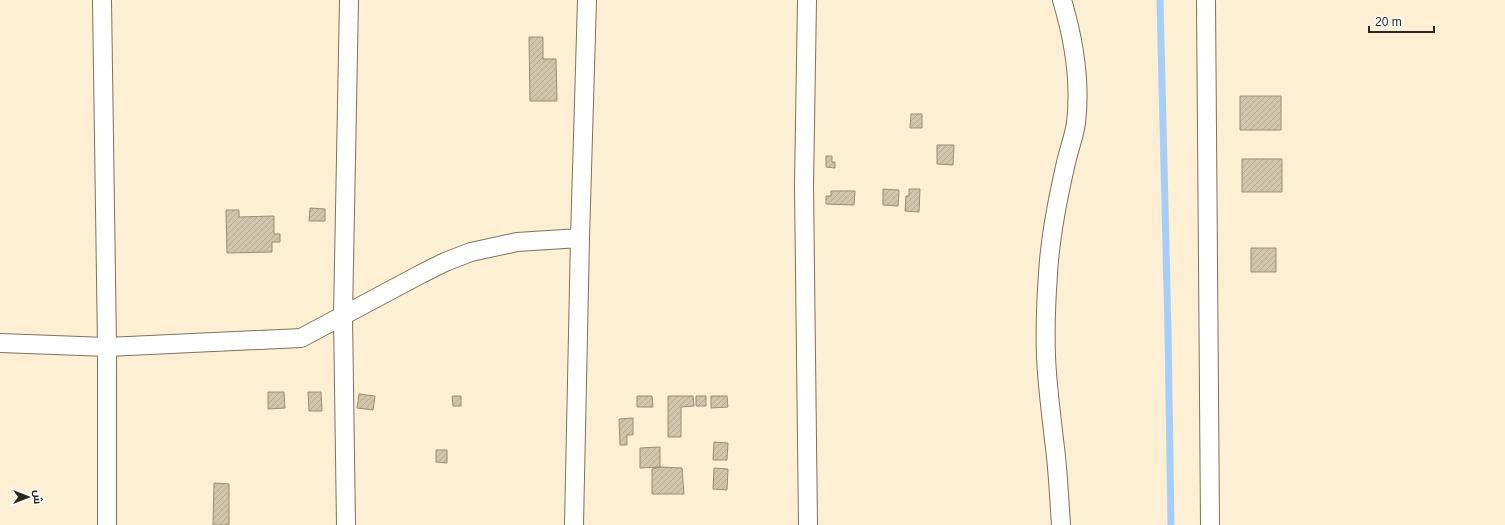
<svg xmlns="http://www.w3.org/2000/svg" width="1505" height="525" viewBox="0 0 1505 525" font-family="Helvetica,Cairo,sans-serif">
	<defs>
		<pattern id="building-hatch" width="6" height="6" patternUnits="userSpaceOnUse"><rect width="6" height="6" fill="#d1c5ab"/><path d="M-1 1l2-2M0 6l6-6M5 7l2-2" fill="none" stroke="#b4a993"/></pattern>
	</defs>
	<rect width="100%" height="100%" fill="#fcefd4"/>
	<g fill="none" stroke-linecap="round" stroke-linejoin="round">
		<path stroke="#a7cef7" stroke-width="7" d="M1160,0L1168,330L1171,525"/>
	</g>
	<path fill="url(#building-hatch)" stroke="#998d75" d="M529,37H543V59H556L557,101H530Z
		M1240,96H1281V130H1240Z
		M911,114H922V128H910Z
		M937,145H954L953,165L937,164Z
		M826,156H832V162H835V168L826,167Z
		M1242,159H1282V192H1242Z
		M883,189L899,190L898,206L883,205Z
		M909,189H920L919,212L905,211L906,196H909Z
		M831,191H855L854,205L826,204V196H831Z
		M310,208L325,209V221H309Z
		M226,210H239V217L274,216V234H280V242H272V252L227,253Z
		M1251,248H1276V272H1251Z
		M268,392H284L285,408L268,409Z
		M308,392H321L322,411H309Z
		M359,394L375,396L373,410L357,408Z
		M452,396H461V406H453Z
		M637,396H652L653,407H637Z
		M668,396H693L694,406L681,407V437H668Z
		M696,396H706V406H696Z
		M711,396H727L728,407L711,408Z
		M633,418V435H627V445H620L619,419Z
		M714,442L728,443L727,460H713Z
		M660,447V467L640,468V448Z
		M436,450H447V463L436,462Z
		M660,467L682,468L684,494H652V469Z
		M714,468L728,469L727,490L713,489Z
		M214,483L229,484V525H213Z"/>
	<g fill="none" stroke-linecap="round" stroke-linejoin="round">
		<g stroke="#7d725a" stroke-width="20">
			<path id="street" d="M102,0L107,347V525
				M807,0L804,185L808,525
				M1206,0L1210,525
				M0,343L107,347L301,338L421,274L445,262L471,252L517,242L580,238
				M346,525L343,316L349,0
				M574,525L580,238L587,0
				M1061,525C1059,497 1058,468 1054,440C1051,412 1047,384 1046,356C1045,329 1046,302 1048,274C1050,238 1057,202 1065,167C1068,152 1074,137 1076,123C1081,81 1074,40 1062,0"/>
		</g>
		<use href="#street" stroke="#fff" stroke-width="18"/>
	</g>
	<g transform="translate(28 497) rotate(90)" stroke="#ffffff" stroke-width="3" paint-order="stroke">
	<path d="M0-3L7 15L0 10L-7 15Z" fill="#2d281e"/>
	<text y="-6" font-size="11" font-weight="bold" text-anchor="middle" fill="#2d281e">ش</text>
	</g>
	<path d="M1369 26v6h65v-6" fill="none" stroke="#2d281e" stroke-width="2"/>
	<text x="1375" y="26" font-size="12" fill="#2d281e" stroke="#ffffff" stroke-width="3" paint-order="stroke">20 m</text>
</svg>
